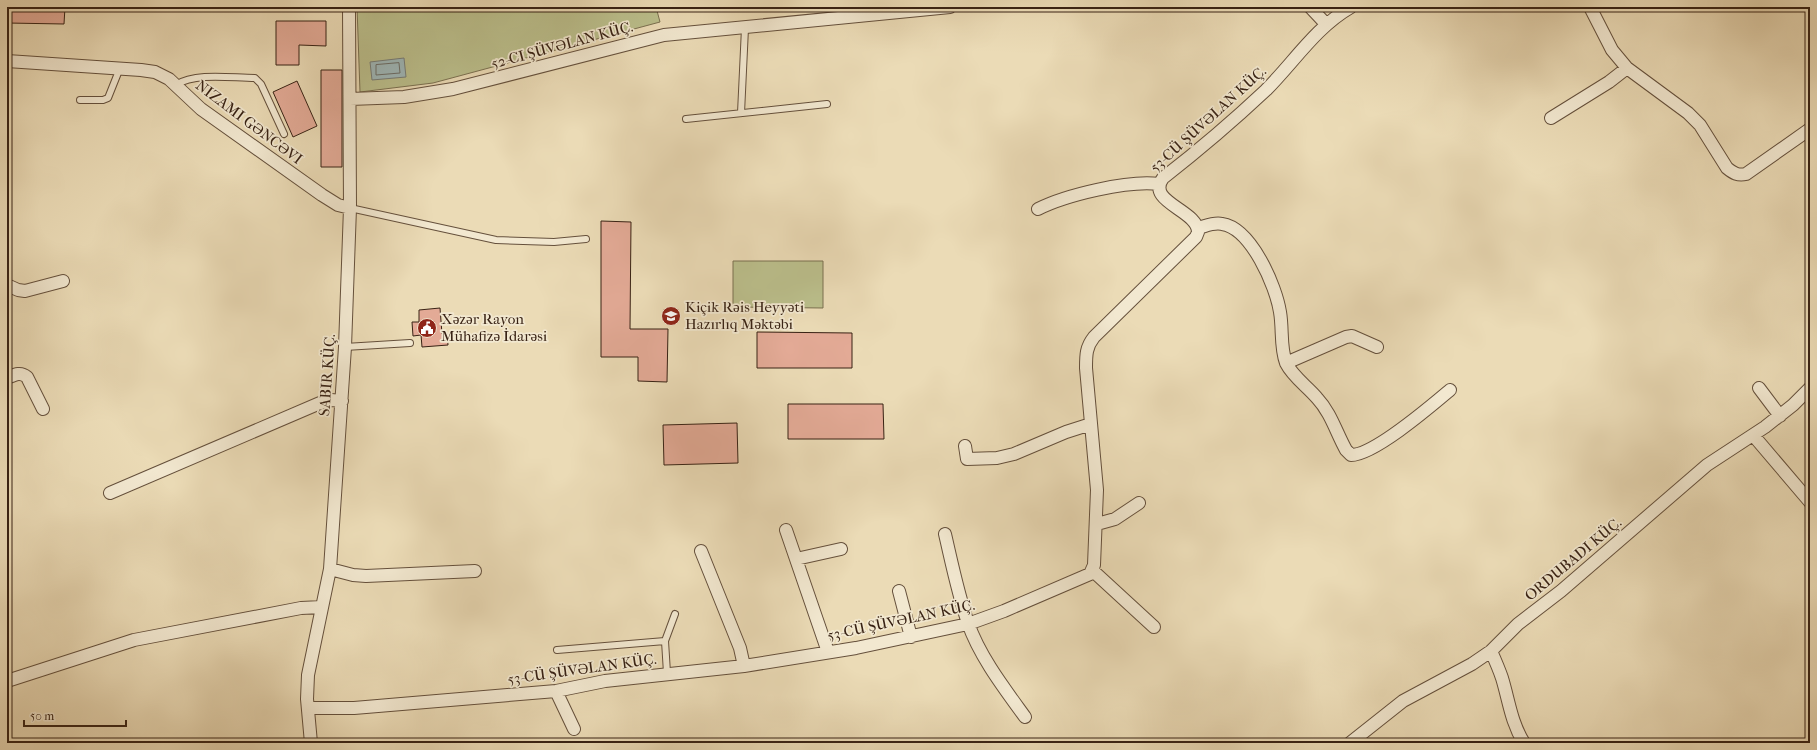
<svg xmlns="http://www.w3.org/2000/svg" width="1817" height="750" viewBox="0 0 1817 750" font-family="'IM FELL French Canon',serif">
	<rect width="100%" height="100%" fill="#ebdbb6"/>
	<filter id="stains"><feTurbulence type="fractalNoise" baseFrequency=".005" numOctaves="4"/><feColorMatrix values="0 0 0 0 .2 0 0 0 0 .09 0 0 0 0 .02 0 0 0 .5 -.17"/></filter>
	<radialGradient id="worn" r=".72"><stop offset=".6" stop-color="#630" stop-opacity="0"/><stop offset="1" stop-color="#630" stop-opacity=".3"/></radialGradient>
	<path fill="#bbbf8c" stroke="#7a7050" d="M357,7H656L660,22L433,83L360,92Z
		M733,261H823V308L733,307Z"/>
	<path fill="#9eb8ba" stroke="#757c78" d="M404,58L406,77L372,80L370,62Z"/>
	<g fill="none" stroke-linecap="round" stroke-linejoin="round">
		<path stroke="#6b6d67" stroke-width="1" d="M399,63L400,73L376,75V65Z"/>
	</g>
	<path fill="#e3aa96" stroke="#382214" d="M7,7H65L64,24L7,23Z
		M276,21H326V46L299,45V65H276Z
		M321,70H342V167H321Z
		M297,81L317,126L293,137L273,92Z
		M601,221L631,222L630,329H668L667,382L638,381V357H601Z
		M440,308L442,334L447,333L448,345L422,347L421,335L413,336L412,322H419V310Z
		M757,332L852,333V368H757Z
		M788,404H883L884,439H788Z
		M737,423L738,463L664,465L663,425Z"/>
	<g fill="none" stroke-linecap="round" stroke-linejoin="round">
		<g stroke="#65503c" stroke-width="8">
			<path id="service" d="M175,85C198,72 230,78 255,78L261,84L284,134
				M80,100H103L108,98L120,68
				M741,113L745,28
				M686,119L827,104
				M350,208L496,240L554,242L586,239
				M345,347L410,343
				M665,641L675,614
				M557,650L665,641L667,673"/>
		</g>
		<g stroke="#65503c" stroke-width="14">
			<path id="minor" d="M1310,7L1326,24
				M1590,7L1612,50L1627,68L1688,113L1700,125L1727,168C1733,173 1738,176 1746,174L1810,129
				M7,61L141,70L155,72L169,79L201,109L322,195L338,205L350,208
				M350,99L404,97L453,89L664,35L950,7
				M1551,118L1609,82L1627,68
				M1038,209C1066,195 1128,180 1159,184
				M1198,228C1206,226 1214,222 1222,224C1251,228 1276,286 1280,312C1283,329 1280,347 1286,363C1293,377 1307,386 1317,398C1331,413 1336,432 1346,450L1351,455C1374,455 1431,406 1450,390
				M7,285L18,290L25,291L63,281
				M1286,363L1346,337L1352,336L1377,347
				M7,378C14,375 20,371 27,377L43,409
				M1759,388L1780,416
				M1753,435L1810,502
				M965,446L967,459L997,458L1014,454L1066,432L1091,424
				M110,493L320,403L331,400L342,401
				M1097,524L1115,519L1139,503
				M786,530L828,652
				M945,534C952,564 958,594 968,623C980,657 1004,688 1025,717
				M701,551L740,648L744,666
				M796,559L841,549
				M330,569L353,575L366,576L475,571
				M1092,570L1154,627
				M899,591L911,637
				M1491,651C1495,660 1499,669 1502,678C1509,701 1511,722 1524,743
				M7,681L134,640L301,608L322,607
				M556,691L574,729
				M308,708H354L556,691L605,681L744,666L856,648L968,624L1004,611L1090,574L1094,565L1097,490L1086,368C1086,355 1086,347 1094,337L1196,237L1198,232C1198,210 1145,202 1163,178C1199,150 1233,121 1266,90C1294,62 1316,27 1351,7
				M311,743L307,699L308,675L330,569L345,347L350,208L349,7
				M1350,743L1403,701L1472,664L1491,651L1518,624L1561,591L1707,465L1765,427L1793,405L1810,388"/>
		</g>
		<use href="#service" stroke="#f2e8d0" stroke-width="6"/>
		<use href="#minor" stroke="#f2e8d0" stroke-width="12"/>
	</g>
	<defs>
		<g id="university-disc" transform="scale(1)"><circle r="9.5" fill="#8f2418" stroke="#f2e8d0"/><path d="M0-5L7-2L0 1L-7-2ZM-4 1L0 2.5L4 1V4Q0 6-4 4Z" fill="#fff"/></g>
		<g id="civic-disc" transform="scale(1)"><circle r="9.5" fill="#8f2418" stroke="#f2e8d0"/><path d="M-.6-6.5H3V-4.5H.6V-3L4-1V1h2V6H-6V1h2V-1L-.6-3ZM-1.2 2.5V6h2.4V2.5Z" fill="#fff"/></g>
	</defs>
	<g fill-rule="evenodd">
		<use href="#university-disc" x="671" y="316"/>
		<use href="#civic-disc" x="427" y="328"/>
	</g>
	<g text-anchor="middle" stroke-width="3.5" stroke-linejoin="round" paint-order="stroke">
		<g font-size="15" fill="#382214" stroke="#f2e8d0">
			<text transform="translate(562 45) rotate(-15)" y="5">52-CI ŞÜVƏLAN KÜÇ.</text>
			<text transform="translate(1208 119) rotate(-42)" y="5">53-CÜ ŞÜVƏLAN KÜÇ.</text>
			<text transform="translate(249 122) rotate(37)" y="5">NIZAMI GƏNCƏVI</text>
			<text transform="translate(327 375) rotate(-86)" y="5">SABIR KÜÇ.</text>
			<text transform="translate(1573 559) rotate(-40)" y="5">ORDUBADI KÜÇ.</text>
			<text transform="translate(901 620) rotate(-12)" y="5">53-CÜ ŞÜVƏLAN KÜÇ.</text>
			<text transform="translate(582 669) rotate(-8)" y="5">53-CÜ ŞÜVƏLAN KÜÇ.</text>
		</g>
		<g font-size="15" fill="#382214" stroke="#f2e8d0" text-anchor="start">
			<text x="685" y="312">Kiçik Rəis Heyyəti<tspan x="685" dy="17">Hazırlıq Məktəbi</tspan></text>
			<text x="441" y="324">Xəzər Rayon<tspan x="441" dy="17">Mühafizə İdarəsi</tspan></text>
		</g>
	</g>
	<rect width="1817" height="750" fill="none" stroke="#ebdbb6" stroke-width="24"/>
	<rect x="8" y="8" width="1801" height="734" fill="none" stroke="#382214" stroke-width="2"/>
	<rect x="12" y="12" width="1793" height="726" fill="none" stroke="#382214"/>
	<path d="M24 720v6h102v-6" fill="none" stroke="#382214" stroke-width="2"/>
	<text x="30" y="720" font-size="12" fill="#382214" stroke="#f2e8d0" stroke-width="3" paint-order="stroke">50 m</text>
	<rect width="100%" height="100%" filter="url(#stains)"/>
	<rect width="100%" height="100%" fill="url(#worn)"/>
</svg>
